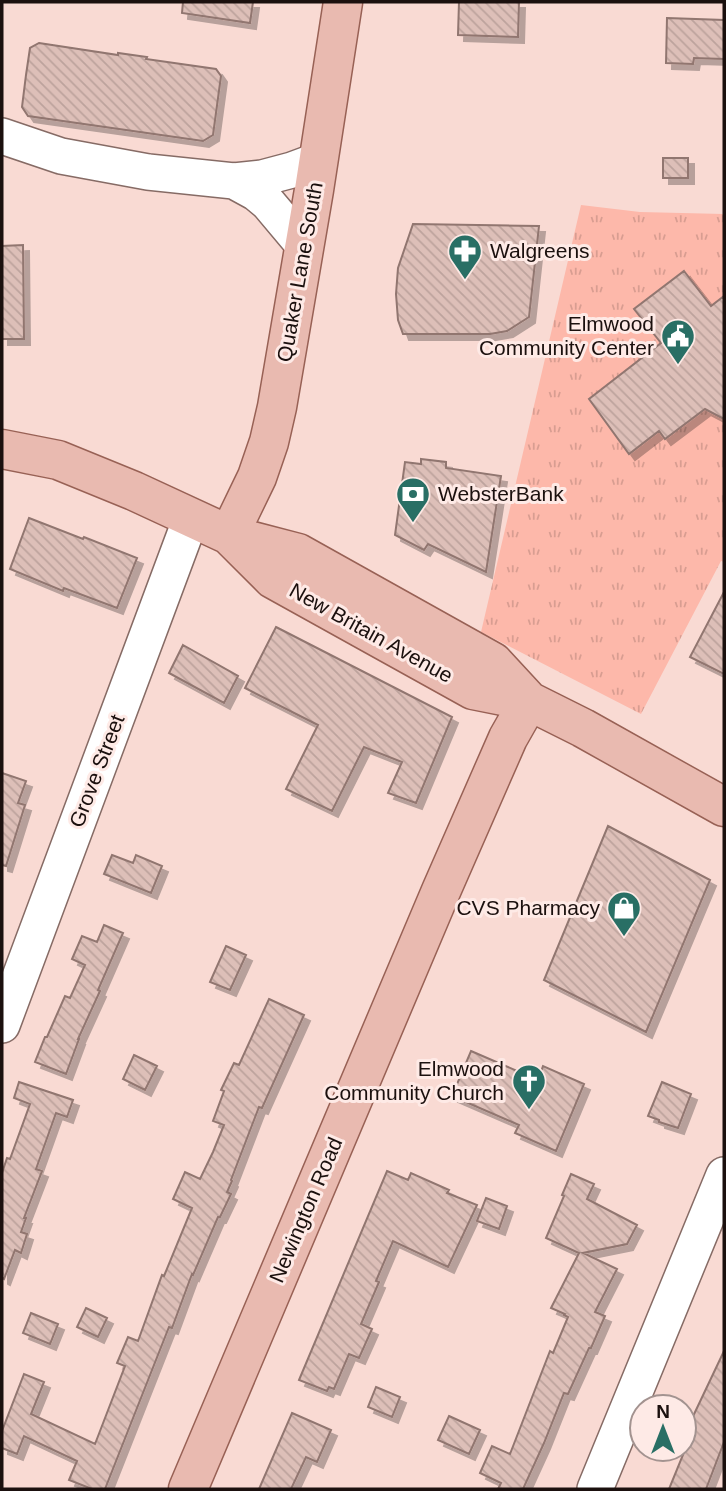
<svg xmlns="http://www.w3.org/2000/svg" width="726" height="1491" viewBox="0 0 726 1491" font-family="Helvetica,sans-serif">
	<defs>
		<pattern id="park-tufts" width="24" height="20" patternUnits="userSpaceOnUse" patternTransform="scale(1.75)"><rect width="24" height="20" fill="#fdb8aa"/><path d="M3 7l-1-3M5 7V3M7 7l1-3M15 17l-1-3M17 17v-4M19 17l1-3" fill="none" stroke="#d89d91"/></pattern>
		<pattern id="building-back-hatch" width="6" height="6" patternUnits="userSpaceOnUse" patternTransform="scale(1.75)"><rect width="6" height="6" fill="#ddbfb8"/><path d="M-1 5l2 2M0 0l6 6M5-1l2 2" fill="none" stroke="#bda39d"/></pattern>
		<filter id="shadow"><feDropShadow dx="6" dy="6" stdDeviation="0" flood-color="#0004"/></filter>
	</defs>
	<rect width="100%" height="100%" fill="#f9dad3"/>
	<path fill="url(#park-tufts)" d="M581,205L640,212L724,214V562L721,561L641,714L481,632Z"/>
	<path fill="url(#building-back-hatch)" stroke="#917670" stroke-width="2" filter="url(#shadow)" d="M183,2H253L250,23L182,13Z
		M459,2H519L518,37L458,35Z
		M667,18L724,20V59L694,58L693,64L666,63Z
		M39,43L118,55V53L147,57L146,59L216,69L221,76L213,135L203,141L28,116L22,107L26,75L30,48Z
		M663,158H688V178H663Z
		M413,224L539,226L529,317L507,331L490,334H403L398,320L396,294L398,268Z
		M23,245L24,339H2V246Z
		M684,271L711,306L724,296V419L705,409L665,439L659,431L629,454L589,399L661,343L634,309Z
		M421,459L446,462V468L501,476L486,572L428,544L424,550L395,535L405,462L421,464Z
		M29,518L83,539L84,537L137,558L117,608L64,588L63,591L10,569Z
		M724,592V674L690,657Z
		M276,627L452,717L416,803L388,793L402,762L364,747L332,811L286,789L318,725L245,688Z
		M183,645L238,676L224,703L169,673Z
		M2,773L26,781L18,803L25,805L6,866L2,865Z
		M608,826L710,880L646,1032L544,980Z
		M112,855L133,863L136,855L162,866L151,893L104,874Z
		M104,925L123,933L98,990L100,991L78,1039H79L66,1074L35,1062L45,1037H47L65,996L70,998L85,965L72,959L82,936L97,942Z
		M226,946L246,955L230,990L210,982Z
		M269,999L304,1015L262,1108L259,1107L231,1180L232,1181L227,1192L231,1194L220,1217H218L193,1275L192,1274L172,1328L169,1327L105,1489H92L69,1480L77,1461L24,1436L17,1454L2,1448V1431L24,1374L44,1382L31,1414L95,1444L125,1366L117,1363L128,1337L138,1341L162,1275L164,1276L192,1208L173,1199L185,1172L200,1179L213,1152L224,1125L213,1121L224,1091L221,1090L234,1063L239,1065Z
		M471,1051L538,1080L543,1066L584,1084L556,1151L515,1133L519,1125L452,1096Z
		M134,1055L157,1066L145,1090L123,1079Z
		M19,1082L73,1100L67,1117L56,1113L36,1169L42,1171L24,1218H26L21,1232L27,1234L21,1253L15,1250L4,1279L2,1278V1173L7,1158L10,1159L30,1104L14,1098Z
		M662,1082L691,1094L678,1128L659,1122V1120L648,1116Z
		M387,1171L408,1180L411,1173L449,1190L447,1193L477,1205L448,1267L393,1241L376,1281L379,1282L361,1324L372,1329L359,1358L349,1354L334,1389L329,1387L327,1391L299,1380Z
		M571,1174L594,1184L587,1199L637,1225L627,1244L583,1253L617,1269L595,1312L605,1316L591,1348H589L568,1394L564,1393L544,1443L523,1489H498L501,1483L480,1473L492,1446L510,1454L550,1351L553,1353L568,1317L564,1315L565,1314L551,1308L579,1253L546,1238L564,1196L562,1195Z
		M486,1198L507,1206L499,1229L477,1221Z
		M86,1308L107,1318L98,1337L77,1327Z
		M31,1313L58,1324L50,1344L23,1333Z
		M724,1351V1442L706,1489H669L687,1445L685,1444L690,1430L687,1429Z
		M376,1387L400,1397L392,1417L368,1407Z
		M292,1413L331,1430L317,1462L306,1457L291,1489H259Z
		M449,1416L480,1430L469,1454L438,1440Z"/>
	<g fill="none" stroke-linecap="round" stroke-linejoin="round">
		<g stroke="#866b65" stroke-width="38">
			<path id="minor" d="M2,136L61,156L148,172L234,181L262,178L292,170L319,160
				M234,181L256,193L268,203L305,247
				M2,1025L191,518
				M595,1489L724,1175"/>
		</g>
		<g stroke="#986155" stroke-width="41">
			<path id="major" d="M2,449L58,460L134,491L229,535L298,553L493,662L529,701
				M229,535L257,477L269,442L277,407L314,190L343,2
				M231,537L273,579L473,690L529,701L583,728L724,807
				M188,1489L441,891L508,738L529,701"/>
		</g>
		<use href="#minor" stroke="#fff" stroke-width="35"/>
		<use href="#major" stroke="#e9bab0" stroke-width="38"/>
	</g>
	<defs>
		<g id="pharmacy-pin" transform="scale(1.75)"><path d="M0 17L-7.5 6A9.5 9.5 0 1 1 7.5 6Z" fill="#296f65" stroke="#feeae6"/><path d="M-2-6h4v4h4v4h-4v4h-4v-4h-4v-4h4Z" fill="#fff"/></g>
		<g id="civic-pin" transform="scale(1.75)"><path d="M0 17L-7.5 6A9.5 9.5 0 1 1 7.5 6Z" fill="#296f65" stroke="#feeae6"/><path d="M-.6-6.5H3V-4.5H.6V-3L4-1V1h2V6H-6V1h2V-1L-.6-3ZM-1.2 2.5V6h2.4V2.5Z" fill="#fff"/></g>
		<g id="bank-pin" transform="scale(1.75)"><path d="M0 17L-7.5 6A9.5 9.5 0 1 1 7.5 6Z" fill="#296f65" stroke="#feeae6"/><path d="M-6-4H6V4H-6ZM0-2.3a2.3 2.3 0 1 0 0 4.6a2.3 2.3 0 1 0 0-4.6Z" fill="#fff"/></g>
		<g id="shop-pin" transform="scale(1.75)"><path d="M0 17L-7.5 6A9.5 9.5 0 1 1 7.5 6Z" fill="#296f65" stroke="#feeae6"/><path d="M-5-2.5h2.3a2.7 3.5 0 0 1 5.4 0H5L5.5 6h-11ZM-1.5-2.5h3a1.5 2.3 0 0 0-3 0Z" fill="#fff"/></g>
		<g id="church-pin" transform="scale(1.75)"><path d="M0 17L-7.5 6A9.5 9.5 0 1 1 7.5 6Z" fill="#296f65" stroke="#feeae6"/><path d="M-1.2-6h2.4v3.5h3.3v2.4h-3.3V6h-2.4V-.1h-3.3v-2.4h3.3Z" fill="#fff"/></g>
	</defs>
	<g fill-rule="evenodd">
		<use href="#pharmacy-pin" x="465" y="251"/>
		<use href="#civic-pin" x="678" y="336"/>
		<use href="#bank-pin" x="413" y="494"/>
		<use href="#shop-pin" x="624" y="908"/>
		<use href="#church-pin" x="529" y="1081"/>
	</g>
	<g text-anchor="middle" stroke-width="6" stroke-linejoin="round" paint-order="stroke">
		<g font-size="21" fill="#1b100e" stroke="#feeae6" text-anchor="end">
			<text x="490" y="258" text-anchor="start">Walgreens</text>
			<text x="654" y="331">Elmwood<tspan x="654" dy="24">Community Center</tspan></text>
			<text x="438" y="501" text-anchor="start">WebsterBank</text>
			<text x="600" y="915">CVS Pharmacy</text>
			<text x="504" y="1076">Elmwood<tspan x="504" dy="24">Community Church</tspan></text>
		</g>
		<g font-size="21" fill="#1b100e" stroke="#feeae6">
			<text transform="translate(300 272) rotate(-80)" y="7">Quaker Lane South</text>
			<text transform="translate(371 633) rotate(29)" y="7">New Britain Avenue</text>
			<text transform="translate(97 771) rotate(-69)" y="7">Grove Street</text>
			<text transform="translate(306 1210) rotate(-67)" y="7">Newington Road</text>
		</g>
	</g>
	<rect width="726" height="1491" fill="none" stroke="#1b100e" stroke-width="7"/>
	<g transform="translate(663 1428)"><circle r="33" fill="#feeae6" stroke="#a39390" stroke-width="2"/>
	<path d="M0-5L12 26L0 18L-12 26Z" fill="#296f65"/>
	<text y="-10" font-size="19" font-weight="bold" text-anchor="middle" fill="#1b100e">N</text>
	</g>
</svg>
